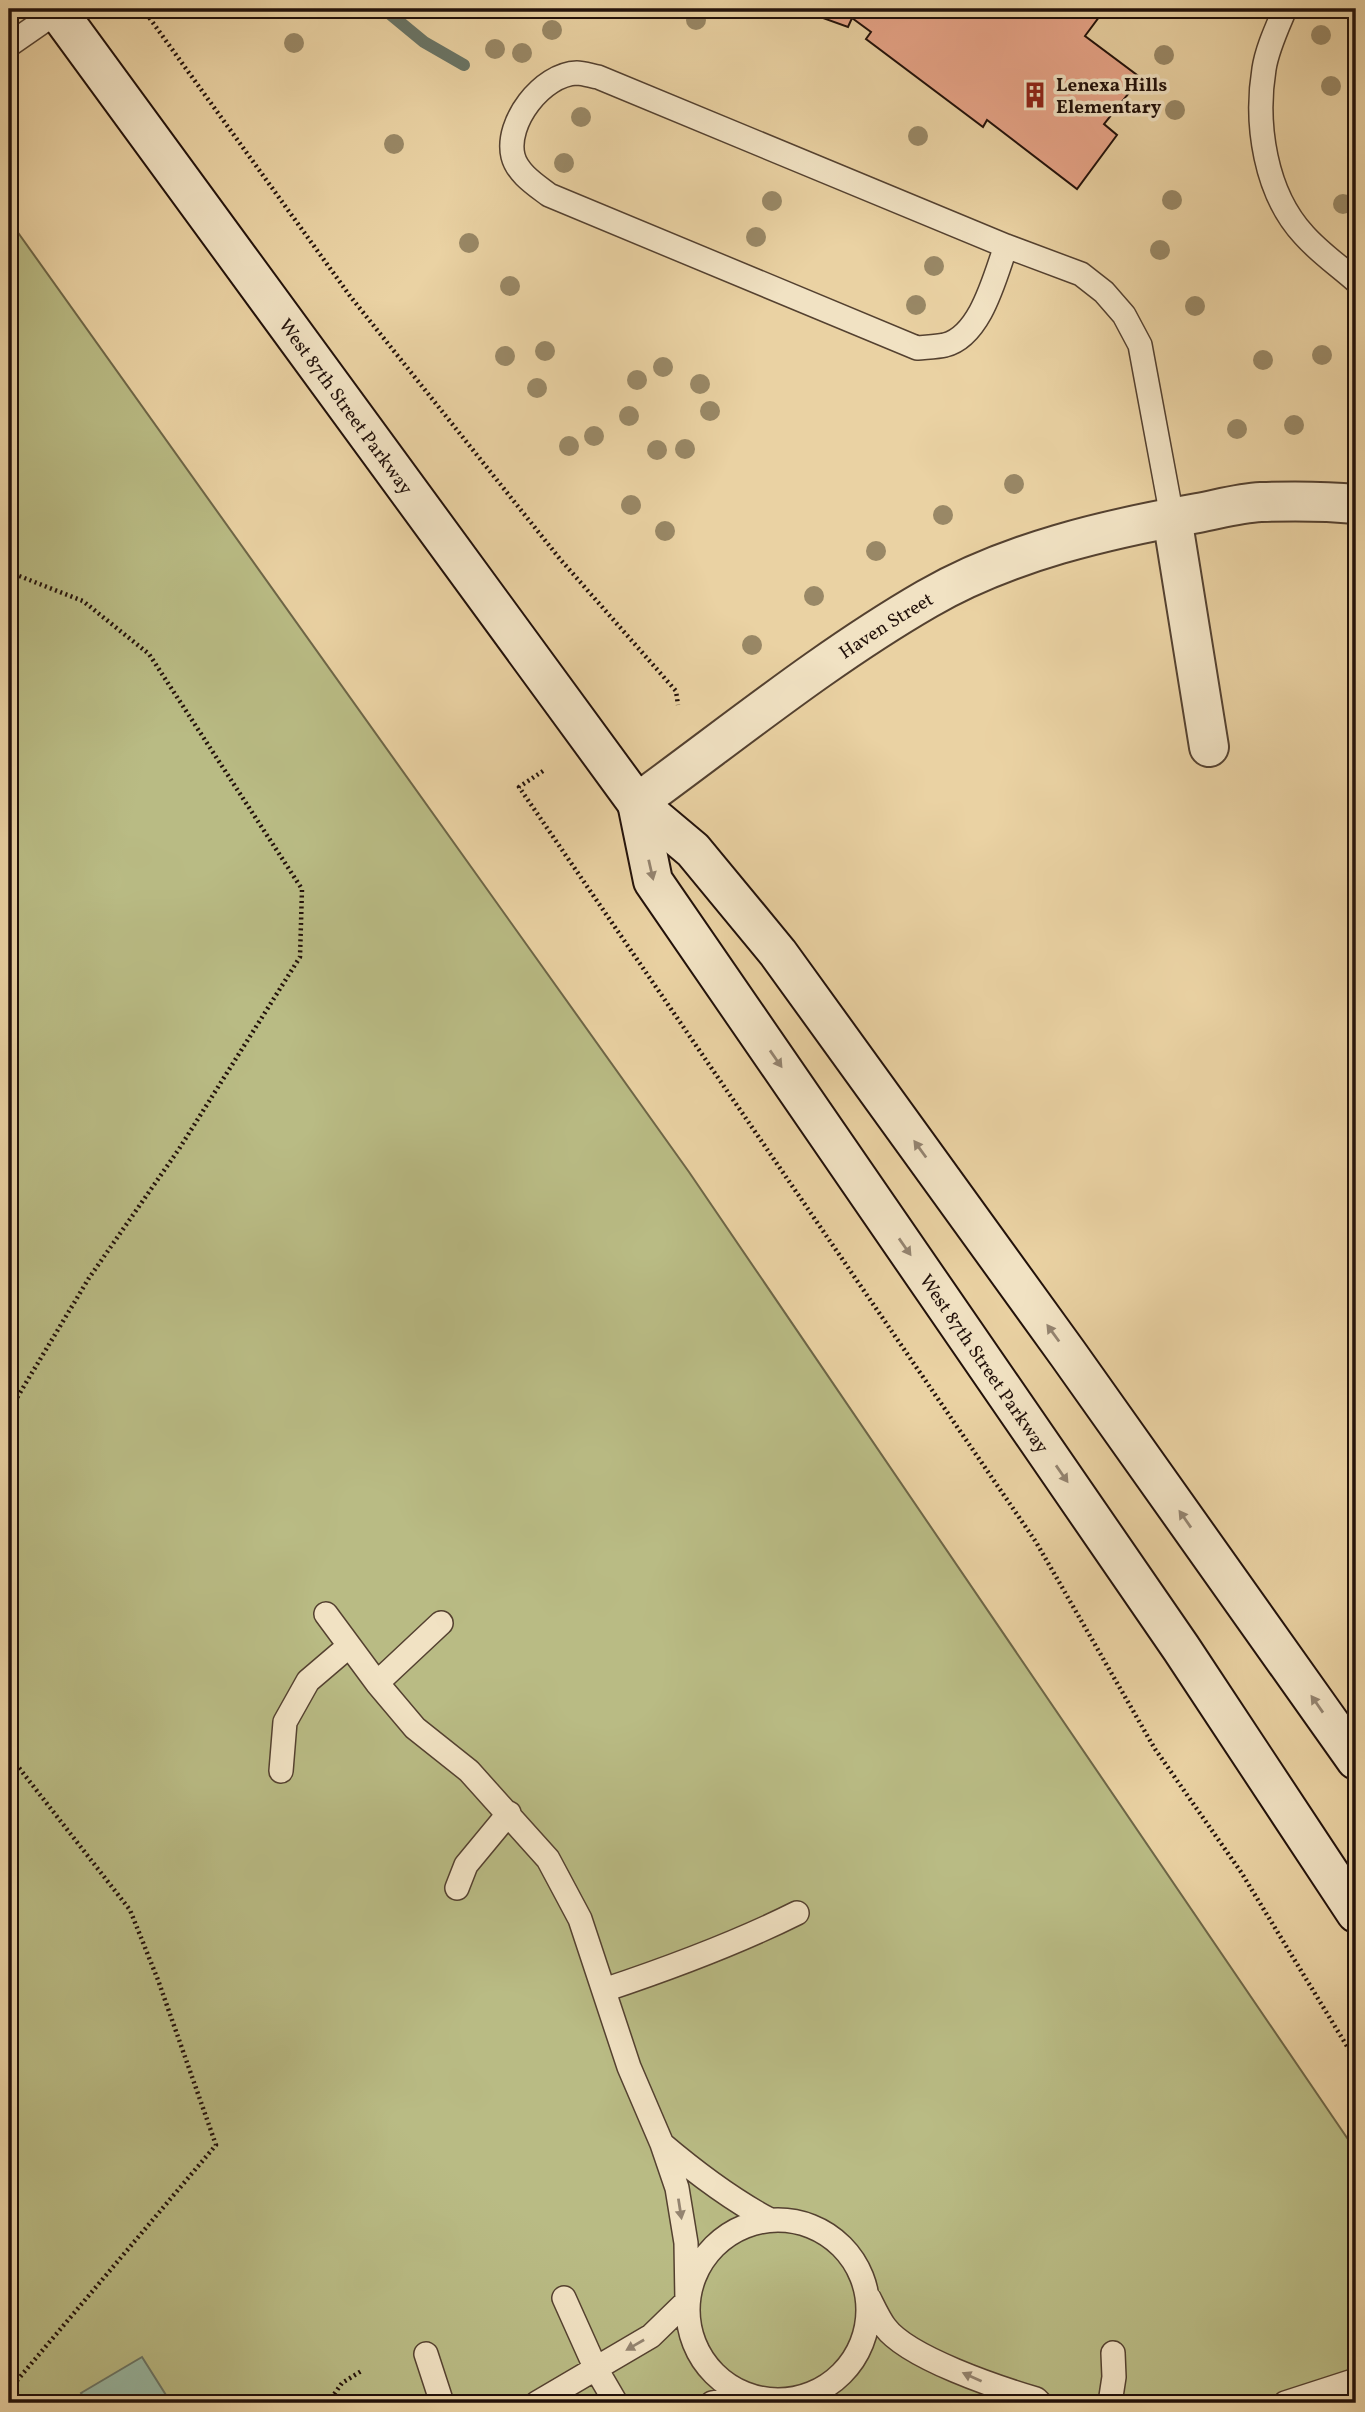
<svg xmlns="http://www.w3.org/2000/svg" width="1365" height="2412" viewBox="0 0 1365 2412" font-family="Vollkorn,serif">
	<rect width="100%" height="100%" fill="#ead2a3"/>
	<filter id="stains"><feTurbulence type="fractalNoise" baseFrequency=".00286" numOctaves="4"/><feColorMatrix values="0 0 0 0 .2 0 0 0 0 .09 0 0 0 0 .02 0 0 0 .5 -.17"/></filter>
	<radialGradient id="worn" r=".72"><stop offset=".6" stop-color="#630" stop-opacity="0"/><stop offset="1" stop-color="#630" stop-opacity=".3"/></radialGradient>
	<path fill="#b9bb84" stroke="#6e6647" stroke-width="2" d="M9,220L689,1172L1356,2151V2403H9Z"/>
	<path fill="#98b8a3" stroke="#697566" stroke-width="2" d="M142,2357L171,2403H87L81,2393Z"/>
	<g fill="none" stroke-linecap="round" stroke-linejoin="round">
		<path stroke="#697566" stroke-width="12" d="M384,9L424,42L464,65"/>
	</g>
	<path fill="#e7a488" stroke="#22110a" stroke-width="2" d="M823,9H1105L1085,36L1141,78L1104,124L1117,135L1077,189L987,120L983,127L866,39L871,32L852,18L848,27L820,17Z"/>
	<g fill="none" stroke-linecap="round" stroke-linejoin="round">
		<g stroke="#544130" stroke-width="26">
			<path id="service" d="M1285,9C1277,28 1267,49 1264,69C1255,124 1265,193 1304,235C1319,252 1339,266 1356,281
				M9,45L58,11
				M1006,246C995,276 981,336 945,345C936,347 926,347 917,348L549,195C536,185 517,173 513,156C505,123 542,74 577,73C583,73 592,76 598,77L1006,246L1081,274L1104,292L1124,315L1140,345L1172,517
				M326,1614L377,1683L415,1728L469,1771L548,1859L580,1919L629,2067L662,2144L677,2188L686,2243L687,2301L651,2336L537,2403
				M377,1683L441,1623
				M281,1771L285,1722L308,1681L349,1646
				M457,1888L466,1865L509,1813
				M604,1990C670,1968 735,1944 797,1913
				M662,2144C695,2172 729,2198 768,2219
				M688 2310a90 90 0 1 1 180 0a90 90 0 1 1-180 0Z
				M564,2298L595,2367L616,2403
				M869,2298C874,2308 879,2319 885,2327C908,2358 999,2388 1036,2399L1040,2403
				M426,2354L442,2403
				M712,2403L748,2396
				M1110,2403L1114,2377L1113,2353
				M1285,2403L1356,2380"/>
		</g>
		<g stroke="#544130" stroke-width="42">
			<g id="minor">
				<path d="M1172,517L1209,747"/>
				<path id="s1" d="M637,803C732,734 825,658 927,599C1008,552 1107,529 1198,513C1219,509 1240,503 1261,502C1293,501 1325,501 1356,504"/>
			</g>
		</g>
		<g stroke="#22110a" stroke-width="42">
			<g id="secondary">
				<path id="s2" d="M56,9L637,803L693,850L778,953L1068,1354L1356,1760"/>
				<path id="s3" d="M637,803L653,881L1181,1648L1356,1913"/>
			</g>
		</g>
		<path stroke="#22110a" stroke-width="4.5" stroke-dasharray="2 3.5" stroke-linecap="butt" d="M143,9L350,296L560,559L676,691L678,705
			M9,572L83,601L149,654L302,889L300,957L179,1149L89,1278L9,1411
			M543,771L519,787L1036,1542L1155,1749L1241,1872L1356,2061
			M9,1755L130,1910L158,1980L216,2145L9,2390
			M328,2403L342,2383L363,2370"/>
		<use href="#service" stroke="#f1e2c3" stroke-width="23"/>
		<use href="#minor" stroke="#f1e2c3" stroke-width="38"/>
		<use href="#secondary" stroke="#f1e2c3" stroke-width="38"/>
	</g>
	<g fill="#986">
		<circle cx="696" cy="20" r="10"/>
		<circle cx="552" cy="30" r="10"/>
		<circle cx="1321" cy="35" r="10"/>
		<circle cx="294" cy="43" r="10"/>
		<circle cx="495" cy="49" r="10"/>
		<circle cx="522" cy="53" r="10"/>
		<circle cx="1164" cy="55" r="10"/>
		<circle cx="1331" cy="86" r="10"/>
		<circle cx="1175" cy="110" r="10"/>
		<circle cx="581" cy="117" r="10"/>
		<circle cx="918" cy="136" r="10"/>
		<circle cx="394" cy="144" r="10"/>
		<circle cx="564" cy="163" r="10"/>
		<circle cx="1172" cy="200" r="10"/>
		<circle cx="772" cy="201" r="10"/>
		<circle cx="1343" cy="204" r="10"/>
		<circle cx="756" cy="237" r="10"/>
		<circle cx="469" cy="243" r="10"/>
		<circle cx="1160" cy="250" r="10"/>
		<circle cx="934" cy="266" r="10"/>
		<circle cx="510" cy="286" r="10"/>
		<circle cx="916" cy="305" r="10"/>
		<circle cx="1195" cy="306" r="10"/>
		<circle cx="545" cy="351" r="10"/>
		<circle cx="1322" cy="355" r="10"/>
		<circle cx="505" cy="356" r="10"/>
		<circle cx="1263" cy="360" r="10"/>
		<circle cx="663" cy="367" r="10"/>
		<circle cx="637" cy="380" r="10"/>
		<circle cx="700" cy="384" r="10"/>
		<circle cx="537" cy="388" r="10"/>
		<circle cx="710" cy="411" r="10"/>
		<circle cx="629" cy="416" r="10"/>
		<circle cx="1294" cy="425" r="10"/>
		<circle cx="1237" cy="429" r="10"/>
		<circle cx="594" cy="436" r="10"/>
		<circle cx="569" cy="446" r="10"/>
		<circle cx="685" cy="449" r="10"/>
		<circle cx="657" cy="450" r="10"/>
		<circle cx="1014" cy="484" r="10"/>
		<circle cx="631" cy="505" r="10"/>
		<circle cx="943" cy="515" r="10"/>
		<circle cx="665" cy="531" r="10"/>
		<circle cx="876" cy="551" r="10"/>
		<circle cx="814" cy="596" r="10"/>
		<circle cx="752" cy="645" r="10"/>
	</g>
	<defs><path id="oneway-solid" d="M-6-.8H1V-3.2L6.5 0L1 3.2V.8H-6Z" transform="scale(1.75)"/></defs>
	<g fill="#948470">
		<use href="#oneway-solid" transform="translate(651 870) rotate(77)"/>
		<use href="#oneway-solid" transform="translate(776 1059) rotate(55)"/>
		<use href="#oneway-solid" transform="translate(920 1149) rotate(-126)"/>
		<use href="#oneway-solid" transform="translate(905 1247) rotate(55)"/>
		<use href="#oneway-solid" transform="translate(1053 1333) rotate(-126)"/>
		<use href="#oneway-solid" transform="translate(1062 1474) rotate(55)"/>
		<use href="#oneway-solid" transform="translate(1185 1519) rotate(-125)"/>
		<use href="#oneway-solid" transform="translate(1317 1704) rotate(-125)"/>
		<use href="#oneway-solid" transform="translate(680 2209) rotate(81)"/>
		<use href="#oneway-solid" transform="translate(635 2345) rotate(150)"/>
		<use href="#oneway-solid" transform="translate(972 2377) rotate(-156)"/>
	</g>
	<defs>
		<g id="building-bare" transform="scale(2.1)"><path d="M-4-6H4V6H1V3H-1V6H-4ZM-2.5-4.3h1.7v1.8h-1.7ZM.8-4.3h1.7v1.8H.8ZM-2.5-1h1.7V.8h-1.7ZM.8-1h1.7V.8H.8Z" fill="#8f2418" stroke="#f1e2c3" stroke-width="2.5" paint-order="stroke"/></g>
	</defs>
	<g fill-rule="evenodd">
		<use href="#building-bare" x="1035" y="95"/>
	</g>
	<g text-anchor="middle" stroke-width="7" stroke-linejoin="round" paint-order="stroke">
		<g font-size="19" font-weight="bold" fill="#22110a" stroke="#f1e2c3" text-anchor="start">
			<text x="1056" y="91">Lenexa Hills<tspan x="1056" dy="22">Elementary</tspan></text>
		</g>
		<g font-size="19" fill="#22110a" stroke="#f1e2c3">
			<text dy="7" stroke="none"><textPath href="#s2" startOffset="492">West 87th Street Parkway</textPath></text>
			<text dy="7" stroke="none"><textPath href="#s1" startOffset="306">Haven Street</textPath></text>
			<text dy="7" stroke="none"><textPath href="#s3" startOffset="665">West 87th Street Parkway</textPath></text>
		</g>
	</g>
	<rect width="1365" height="2412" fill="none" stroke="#ead2a3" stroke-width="35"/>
	<rect x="10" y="10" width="1344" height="2391" fill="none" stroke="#22110a" stroke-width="3.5"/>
	<rect x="18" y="18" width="1330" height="2377" fill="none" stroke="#22110a" stroke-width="2"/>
	<rect width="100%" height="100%" filter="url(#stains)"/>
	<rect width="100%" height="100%" fill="url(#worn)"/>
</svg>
